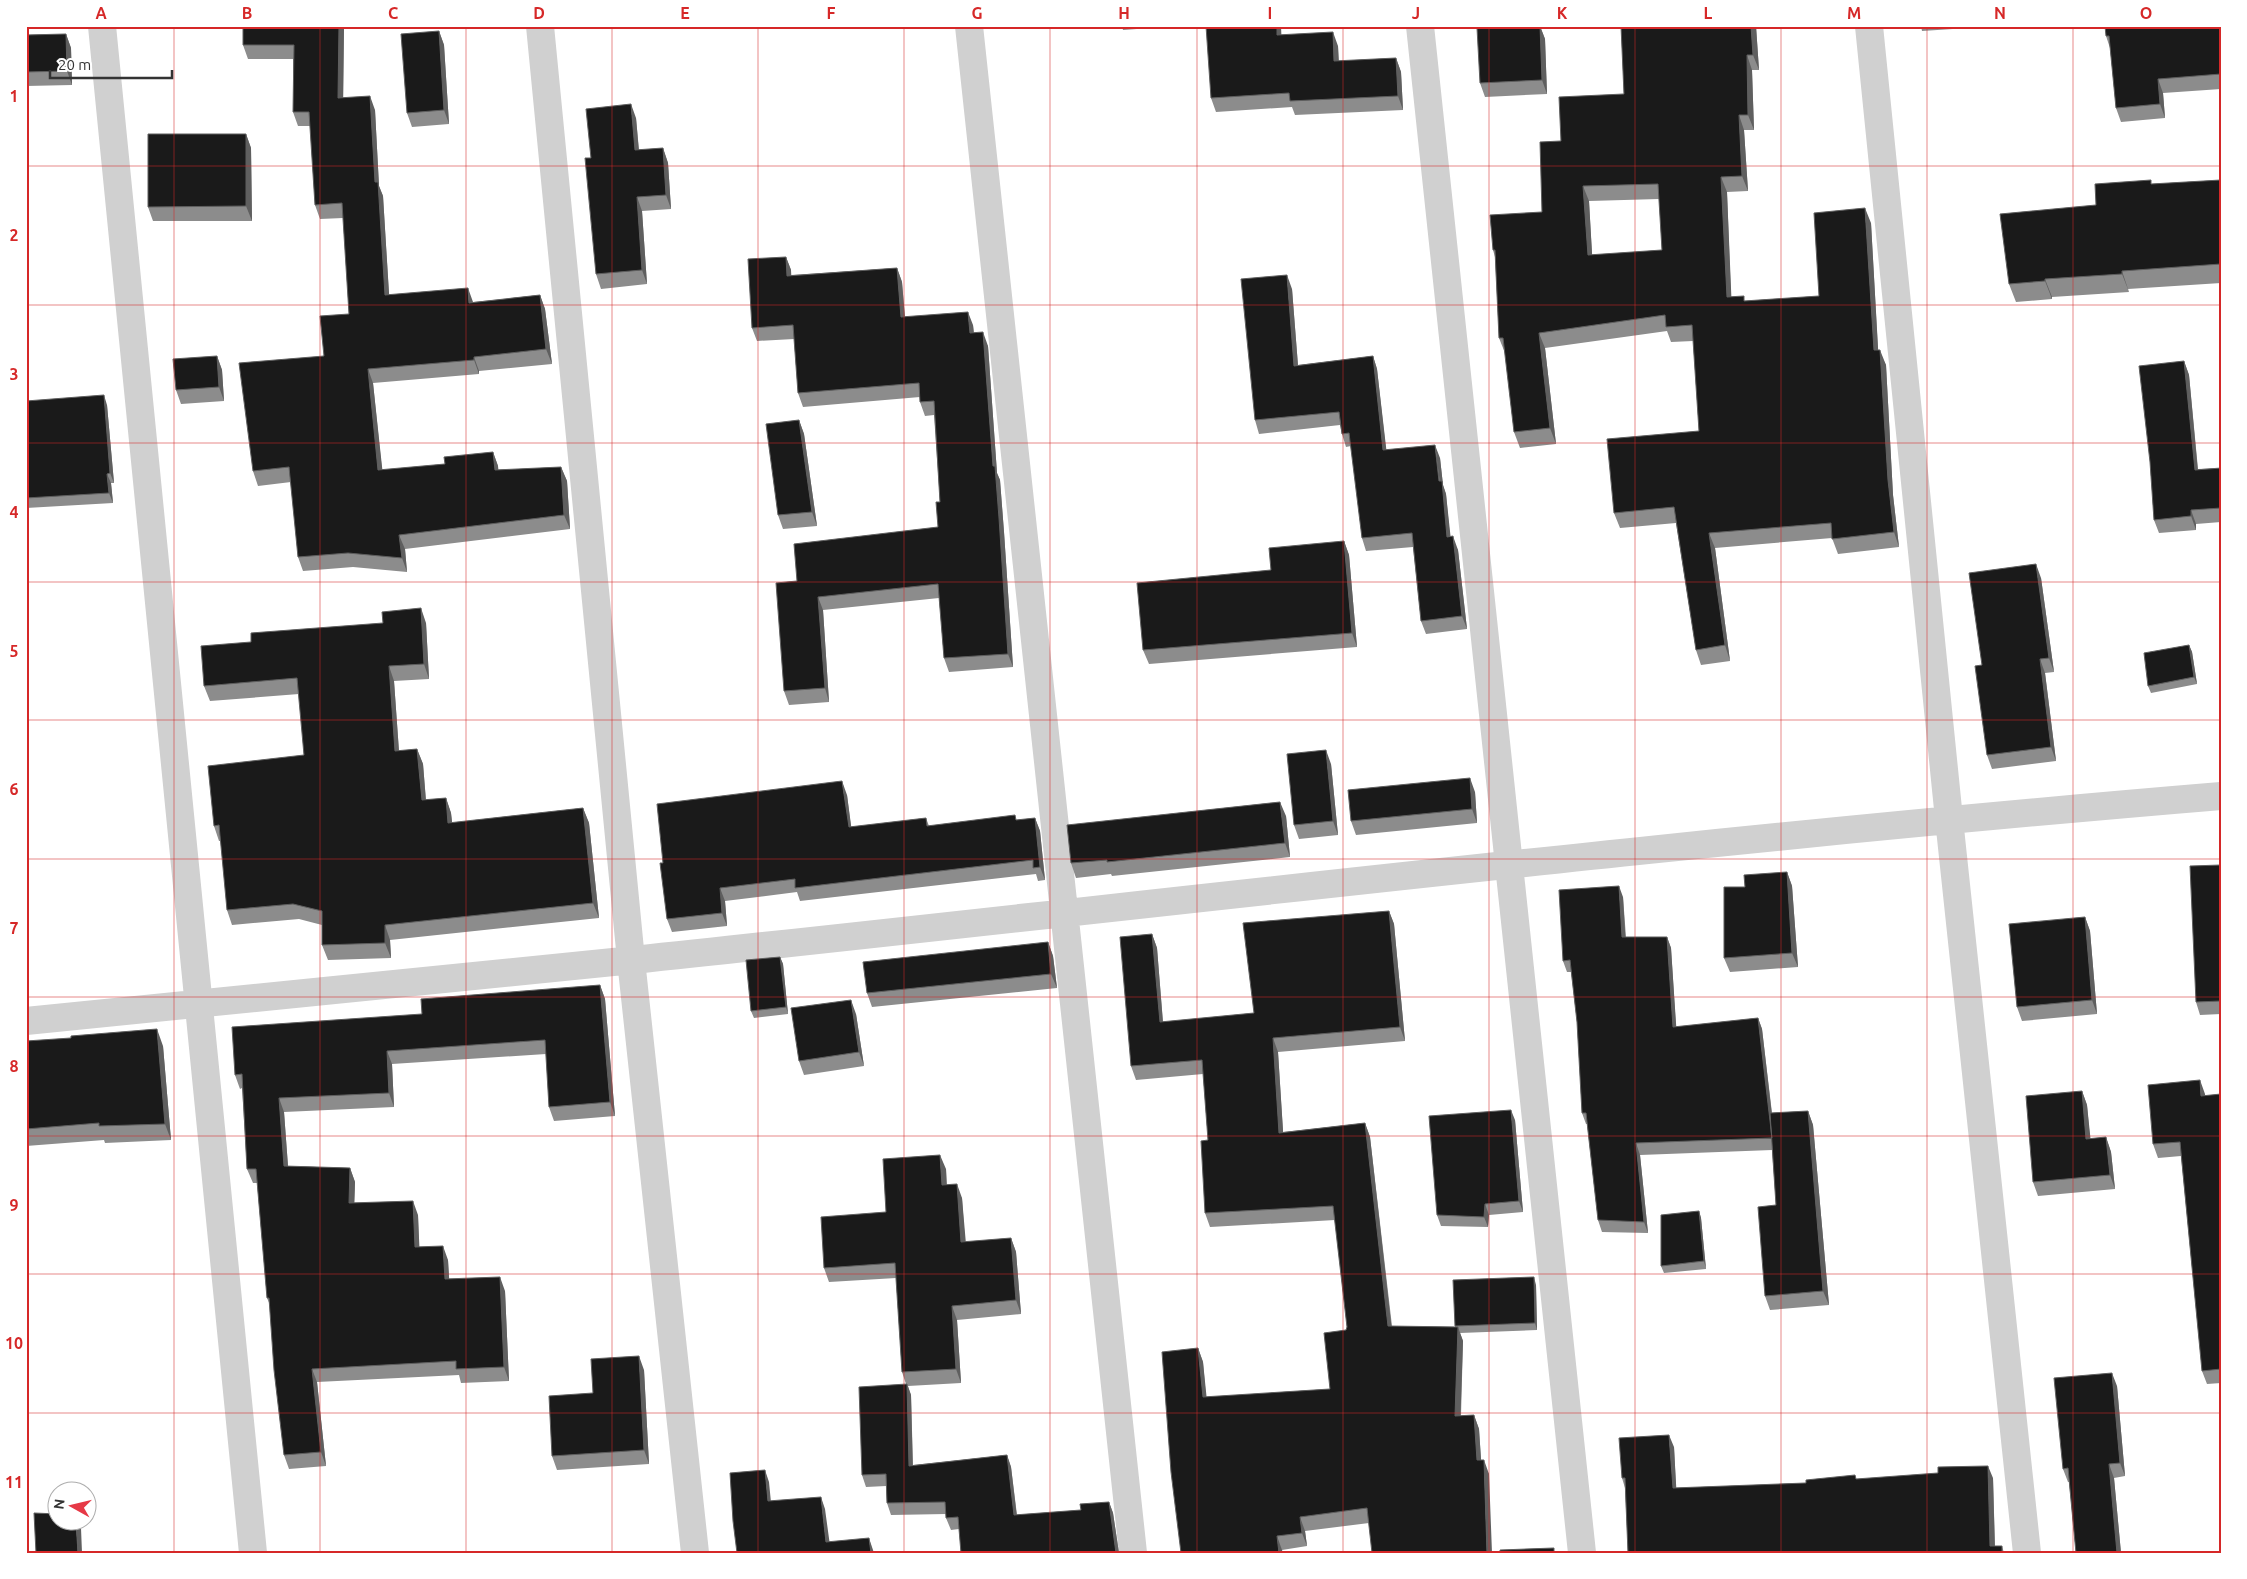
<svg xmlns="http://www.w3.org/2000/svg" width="2247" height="1579" viewBox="0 0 2247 1579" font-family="Ubuntu,sans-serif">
	<rect width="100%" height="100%" fill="#fff"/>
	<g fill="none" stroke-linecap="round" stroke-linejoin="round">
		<path stroke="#d0d0d0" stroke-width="28" d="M102,26L253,1553
			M540,26L631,960L695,1553
			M969,26L1133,1553
			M1420,26L1582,1553
			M1869,26L1949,819L2027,1553
			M26,1021C228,1000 431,981 633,960C1162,904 1690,840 2221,796"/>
	</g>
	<path fill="#8c8c8c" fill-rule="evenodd" d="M243,26H344L343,98L375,110L379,186L383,196L389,295L473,302L540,295L545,309L552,364L479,371V374L373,383L382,470L445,464L493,452L498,466V470L561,467L567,481L570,529L405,549L407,572L353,567L303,571L298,557L291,482L258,486L253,471L349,314L343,218L320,219L315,205L310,126H298L293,112V59H248L243,45Z
		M1024,26H1100L1025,29Z
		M1122,26H1178L1123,30Z
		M1540,26L1545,39L1547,94L1485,97L1480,83Z
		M1621,26H1756L1759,70H1752L1754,130H1744L1748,191L1727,192L1731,297L1746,301L1819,296L1871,223L1878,350L1886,365L1893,495L1899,547L1838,554L1832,538L1715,548L1730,661L1701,665L1696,650L1676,523L1620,528L1614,513L1699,431L1693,341L1671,342L1667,331L1545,348L1556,444L1520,448L1514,432L1505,353L1499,338L1495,257L1493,250L1542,212L1561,141L1624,94ZM1659,199L1662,250L1592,255L1589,201Z
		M1921,26H1999L1922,31Z
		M2221,26V89L2163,93L2165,118L2121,122L2116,108L2110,48L2106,36Z
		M439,31L444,45L449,124L412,127L407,113Z
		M66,34L71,48L72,85L26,86V35Z
		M1282,35L1338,46L1339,61L1396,58L1401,72L1403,110L1295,115L1292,107L1216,112L1211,98Z
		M636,118L639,150L663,148L668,163L671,209L642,211L647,284L601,289L596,274L591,158Z
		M246,134L251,148L252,221H153L148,207Z
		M2221,180V283L2128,289L2129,292L2052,297V299L2016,302L2009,284L2096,205L2152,184Z
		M786,257L791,270V275L897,268L902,282L905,317L973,325L974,333L988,346L997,473L1000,480L1004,532L1013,667L949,672L944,658L939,598L823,610L829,702L789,705L784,691L797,581L938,527L940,502L934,415L925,416L920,402V397L803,407L798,393L794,339L757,341L752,328Z
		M1292,289L1298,365L1373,356L1377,369L1386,450L1440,458L1443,485L1446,494L1450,537L1458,550L1467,629L1426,634L1421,621L1413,547L1366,551L1362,538L1351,446L1346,447L1342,434L1340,425L1259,434L1255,420Z
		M217,356L222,370L224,401L181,404L176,390Z
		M2184,361L2189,375L2198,469L2221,468V522L2196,524V530L2159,533L2154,520L2150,462Z
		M107,405L114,483H111L113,503L26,508V434Z
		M799,420L804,434L817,526L783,529L778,515Z
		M1344,541L1349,555L1357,647L1149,664L1143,650L1271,570Z
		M2041,578L2054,672L2045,673L2056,761L1992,769L1987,755L1982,665Z
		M426,623L429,679L394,681L399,751L417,749L423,764L426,800L446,798L451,813L452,823L583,808L589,823L599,918L390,940L391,958L328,960L322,945V925L299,919L232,925L227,910L221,841H219L214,826L304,755L299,694L210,701L204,686L251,642Z
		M2189,645L2192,652L2197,684L2151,693L2148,686Z
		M1331,764L1338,835L1299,839L1294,825Z
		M1475,792L1477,823L1356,835L1351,821Z
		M847,795L851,827L926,818L929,826L1017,820L1035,818L1040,831L1045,880L1038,881L1036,874L800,901L797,892L725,901L727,926L672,932L667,919L663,863Z
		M1286,816L1290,857L1112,876L1111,874L1076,878L1071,863Z
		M2221,865V1014L2200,1015L2196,1002Z
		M1787,872L1792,886L1798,967L1730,972L1724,958L1745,887Z
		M1623,897L1626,937H1667L1671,948L1676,1027L1758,1018L1762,1029L1772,1113L1808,1111L1813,1125L1829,1305L1770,1310L1765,1296L1776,1205L1772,1150L1640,1155L1648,1233L1602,1232L1598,1220L1587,1124H1586L1582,1113L1577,1022L1571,972H1567L1563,961Z
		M1389,911L1394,924L1405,1041L1278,1052L1283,1132L1365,1123L1370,1137L1392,1326L1455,1327V1326L1536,1285L1537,1330L1460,1333L1463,1341L1461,1416L1474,1415L1479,1429L1481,1460L1489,1474L1369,1523L1305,1531L1307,1546L1282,1550L1181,1553L1198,1348L1203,1362L1206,1397L1330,1389L1347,1327L1335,1220L1210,1227L1205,1213L1208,1140L1203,1074L1136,1080L1131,1066L1152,934L1157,948L1163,1022L1254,1013Z
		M2085,917L2090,931L2097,1014L2022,1021L2017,1007Z
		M1048,942L1053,956L1057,988L872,1007L867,993Z
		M780,957L783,964L788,1014L754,1018L751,1011Z
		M600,985L605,999L615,1116L554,1121L549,1107L546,1054L392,1064L394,1107L284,1112L288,1166L350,1168L355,1182L354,1203L418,1215L419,1247L448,1260L449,1279L505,1291L509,1381L461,1383L459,1375L317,1382L326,1466L289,1469L284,1455L270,1305L267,1298L257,1183H253L247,1169L242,1088L240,1089L235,1075L422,1014Z
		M856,1014L864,1066L804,1075L799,1061Z
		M26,1041L163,1046L171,1140L105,1143L104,1140L26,1146Z
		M2082,1091L2087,1105L2090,1139L2106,1137L2111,1152L2115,1189L2038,1196L2033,1182Z
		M2205,1094V1096L2221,1094V1383L2207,1384L2202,1371L2181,1156L2158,1158L2153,1144Z
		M1515,1120L1523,1212L1489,1215L1488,1227L1441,1226L1437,1215Z
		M946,1169L947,1185L962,1198L965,1242L1011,1238L1016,1252L1021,1314L957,1320L961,1383L908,1386L911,1395L913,1465L1007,1455L1011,1467L1017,1515L1081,1510L1109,1502L1113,1513L1119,1553H961L959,1529L951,1530L946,1518V1514L891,1515L887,1503L886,1486L866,1487L862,1475L906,1384L902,1372L896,1278L829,1282L824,1268L886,1212Z
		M1699,1211L1701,1218L1706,1269L1664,1273L1661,1266Z
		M644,1370L649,1464L557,1470L552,1456L593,1393Z
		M2117,1386L2125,1476L2114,1478L2121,1553H2076L2069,1482H2068L2063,1469Z
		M1674,1447L1676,1488L1806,1483L1857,1479L1993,1478L1995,1546H2002L2004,1553H1628L1625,1488L1622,1478Z"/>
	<path fill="#5f5f5f" d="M339,26H344L343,112L338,98Z
		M1277,26H1281L1282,49L1277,35Z
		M1540,26L1545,39L1547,94L1542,80Z
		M1751,26H1756L1759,70L1753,55Z
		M439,31L444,45L449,124L444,110Z
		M1333,32L1338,46L1339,75L1334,61Z
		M66,34L71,48L72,85L67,71Z
		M1747,55L1752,70L1754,130L1748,115Z
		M1396,58L1401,72L1403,110L1398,96Z
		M2158,79L2163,93L2165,118L2160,104Z
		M370,96L375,110L379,186L383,196L390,309L385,295L375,182Z
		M631,104L636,118L640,164L635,150Z
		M1739,115L1744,130L1748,191L1742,176Z
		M246,134L251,148L252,221L246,206Z
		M663,148L668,163L671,209L666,195Z
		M1721,177L1727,192L1732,312L1727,297Z
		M1583,186L1589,201L1593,270L1588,255Z
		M637,197L642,211L647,284L642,270Z
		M1865,208L1871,223L1879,365L1874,350Z
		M786,257L791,270L792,289L787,276Z
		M897,268L902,282L906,331L901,317Z
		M2122,271L2129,292L2122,274Z
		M1287,275L1292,289L1299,379L1294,366Z
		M2045,279L2052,297V299L2045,281Z
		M468,288L473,302L469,303Z
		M540,295L545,309L552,364L546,349Z
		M968,312L973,325L975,347L970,333Z
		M983,332L988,346L997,473L1000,480L1004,532L1013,667L1008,654Z
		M1539,333L1545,348L1556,444L1550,428Z
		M1880,350L1886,365L1893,495L1899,547L1894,532L1888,480Z
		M217,356L222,370L224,401L219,387Z
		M1373,356L1377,369L1388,464L1383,450Z
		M474,357L479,371V374L474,360Z
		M2184,361L2189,375L2199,483L2195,470Z
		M368,369L373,383L384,485L378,470Z
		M104,395L107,405L114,483L110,473Z
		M799,420L804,434L817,526L812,512Z
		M1435,445L1440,458L1443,485L1446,494L1452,550L1447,537Z
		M493,452L498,466L500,484L495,470Z
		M561,467L567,481L570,529L564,515Z
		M107,474L111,483L113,503L109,493Z
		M2191,510L2196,524V530L2191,516Z
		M1709,533L1715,548L1730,661L1725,645Z
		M399,535L405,549L407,572L402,558Z
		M1453,536L1458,550L1467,629L1462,616Z
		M1344,541L1349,555L1357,647L1352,633Z
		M2036,564L2041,578L2054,672L2049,658Z
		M818,597L823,610L829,702L825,688Z
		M421,608L426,623L429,679L424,664Z
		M2189,645L2192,652L2197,684L2194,677Z
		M2040,659L2045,673L2056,761L2051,747Z
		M389,666L394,681L400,766L395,751Z
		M417,749L423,764L427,815L422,800Z
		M1326,750L1331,764L1338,835L1333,821Z
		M1470,778L1475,792L1477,823L1472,809Z
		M842,781L847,795L853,840L849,827Z
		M446,798L451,813L454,838L448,823Z
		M1280,802L1286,816L1290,857L1285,843Z
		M583,808L589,823L599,918L593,903Z
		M1035,818L1040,831L1045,880L1040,867Z
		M1787,872L1792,886L1798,967L1792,953Z
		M1619,886L1623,897L1626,948L1622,937Z
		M720,888L725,901L727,926L722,913Z
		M1389,911L1394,924L1405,1041L1400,1027Z
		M2085,917L2090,931L2097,1014L2092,1000Z
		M385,925L390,940L391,958L385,943Z
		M1152,934L1157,948L1164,1036L1160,1022Z
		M1667,937L1671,948L1677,1038L1673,1027Z
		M1048,942L1053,956L1057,988L1051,974Z
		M780,957L783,964L788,1014L786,1007Z
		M600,985L605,999L615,1116L610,1102Z
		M851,1000L856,1014L864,1066L859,1052Z
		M1758,1018L1762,1029L1776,1150L1772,1138Z
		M157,1029L163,1046L171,1140L165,1124Z
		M1273,1038L1278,1052L1284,1146L1279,1133Z
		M387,1051L392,1064L394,1107L389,1093Z
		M2200,1080L2205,1094L2206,1109L2201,1096Z
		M2082,1091L2087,1105L2092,1153L2086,1139Z
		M279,1098L284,1112L289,1180L284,1166Z
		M1511,1110L1515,1120L1523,1212L1519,1201Z
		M1808,1111L1813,1125L1829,1305L1823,1291Z
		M1365,1123L1370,1137L1393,1340L1388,1326Z
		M2106,1137L2111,1152L2115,1189L2110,1175Z
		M1636,1143L1640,1155L1648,1233L1644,1222Z
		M940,1155L946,1169L947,1199L942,1185Z
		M350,1168L355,1182L354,1217L349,1203Z
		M957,1184L962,1198L967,1256L961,1242Z
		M413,1201L418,1215L420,1261L415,1247Z
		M1485,1204L1489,1215L1488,1227L1484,1217Z
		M1699,1211L1701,1218L1706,1269L1704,1261Z
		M1011,1238L1016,1252L1021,1314L1016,1300Z
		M443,1246L448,1260L450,1293L445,1279Z
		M500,1277L505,1291L509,1381L504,1367Z
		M1534,1277L1536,1285L1537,1330L1535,1323Z
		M952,1306L957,1320L961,1383L956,1369Z
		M1458,1327L1463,1341L1460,1430L1455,1416Z
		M1198,1348L1203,1362L1208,1411L1203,1397Z
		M639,1356L644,1370L649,1464L644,1450Z
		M312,1369L317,1382L326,1466L321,1452Z
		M2112,1373L2117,1386L2125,1476L2120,1463Z
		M907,1384L911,1395L913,1477L909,1466Z
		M1474,1415L1479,1429L1482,1474L1477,1460Z
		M1669,1435L1674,1447L1677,1501L1673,1488Z
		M1007,1455L1011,1467L1018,1526L1014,1515Z
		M1484,1460L1489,1474L1492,1553H1487Z
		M2109,1464L2114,1478L2121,1553H2117Z
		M1988,1466L1993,1478L1995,1553L1990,1546Z
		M765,1470L769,1482L772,1513L768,1501Z
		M821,1497L825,1509L831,1553L826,1542Z
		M1109,1502L1113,1513L1119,1553H1116Z
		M1300,1517L1305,1531L1307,1546L1302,1533Z
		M76,1522H78L81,1528L82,1553H78Z
		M1277,1536L1282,1550L1283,1553H1279Z
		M869,1538L874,1553H871Z"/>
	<path fill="#1a1a1a" stroke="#5f5f5f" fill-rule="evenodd" d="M243,26H339L338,98L370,96L375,182H378L385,295L468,288L469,303L540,295L546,349L474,357V360L368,369L378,470L445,464L444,457L493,452L495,470L561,467L564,515L399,535L402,558L348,553L298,557L289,467L253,471L239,363L324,356L320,316L349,314L342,203L315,205L309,112H293L294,45H243Z
		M1206,26H1277V35L1333,32L1334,61L1396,58L1398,96L1290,101L1289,93L1211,98Z
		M1521,26H1540L1542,80L1480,83L1477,28Z
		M1621,26H1751L1753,55H1747L1748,115H1739L1742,176L1721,177L1727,297L1744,296V301L1819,296L1814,213L1865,208L1874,350H1880L1888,480L1894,532L1832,539L1831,523L1709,533L1725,645L1696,650L1674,507L1614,513L1607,439L1699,431L1692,325L1666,327L1665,315L1539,333L1550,428L1514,432L1503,338H1499L1495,250H1493L1490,215L1542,212L1540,142L1561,141L1559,97L1624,94ZM1658,184L1662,250L1588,255L1583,186Z
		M2105,26H2221V74L2158,79L2160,104L2116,108L2109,36H2106Z
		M439,31L444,110L407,113L401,34Z
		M66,34L67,71L26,72V35Z
		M631,104L635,150L663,148L666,195L637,197L642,270L596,274L585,158H591L586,109Z
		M148,134H246V206L148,207Z
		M2151,180V184L2221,180V264L2122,271V274L2045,279V281L2009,284L2000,214L2096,205L2095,184Z
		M786,257L787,276L897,268L901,317L968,312L970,333L983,332L993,466H995L999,518L1008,654L944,658L938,584L818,597L825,688L784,691L776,583L797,581L794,544L938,527L936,502H940L934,401L920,402L919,383L798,393L793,325L752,328L748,259Z
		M1287,275L1294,366L1373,356L1383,450L1435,445L1439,481H1442L1447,537L1453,536L1462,616L1421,621L1412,533L1362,538L1349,433L1342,434L1339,412L1255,420L1241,279Z
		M217,356L219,387L176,390L173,359Z
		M2184,361L2195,470L2221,468V508L2191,510V516L2154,520L2150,462L2139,366Z
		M104,395L110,473L107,474L109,493L26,498V434H28L26,401Z
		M799,420L812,512L778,515L766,424Z
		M1344,541L1352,633L1143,650L1137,583L1271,570L1269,548Z
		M2036,564L2049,658L2040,659L2051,747L1987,755L1975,666L1982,665L1969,573Z
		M421,608L424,664L389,666L395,751L417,749L422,800L446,798L448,823L583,808L593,903L385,925V943L322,945V911L293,904L227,910L219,825L214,826L208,766L304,755L297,678L204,686L201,646L251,642V633L383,623L382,612Z
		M2189,645L2194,677L2148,686L2144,653Z
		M1326,750L1333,821L1294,825L1287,754Z
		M1470,778L1472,809L1351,821L1348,790Z
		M842,781L849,827L926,818L927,826L1015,815L1016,820L1035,818L1040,867L1033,868V860L795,888V879L720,888L722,913L667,919L660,863H663L657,804Z
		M1280,802L1285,843L1107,862V860L1071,863L1067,825Z
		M2221,865V1001L2196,1002L2190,866Z
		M1787,872L1792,953L1724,958V887H1745L1744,875Z
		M1619,886L1622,937H1667L1673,1027L1758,1018L1772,1138L1636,1143L1644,1222L1598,1220L1586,1113H1582L1577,1022L1570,960L1563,961L1559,890Z
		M1389,911L1400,1027L1273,1038L1279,1133L1365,1123L1388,1326L1458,1327L1455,1416L1474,1415L1477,1460H1484L1487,1553H1372L1367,1508L1300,1517L1302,1533L1277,1536L1279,1553H1181L1171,1472L1162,1352L1198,1348L1203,1397L1330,1389L1324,1333L1346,1330L1347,1327L1333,1206L1205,1213L1201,1141L1208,1140L1202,1060L1131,1066L1120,937L1152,934L1160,1022L1254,1013L1243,923Z
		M2085,917L2092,1000L2017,1007L2009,924Z
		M1048,942L1051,974L867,993L863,962Z
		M780,957L786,1007L751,1011L746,960Z
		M600,985L610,1102L549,1107L545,1040L387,1051L389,1093L279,1098L284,1166L350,1168L349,1203L413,1201L415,1247L443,1246L445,1279L500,1277L504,1367L456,1369V1361L312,1369L321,1452L284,1455L274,1370L269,1298H267L256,1169H247L242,1074L235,1075L232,1027L422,1014L421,999Z
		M851,1000L859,1052L799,1061L791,1008Z
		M157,1029L165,1124L99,1126V1123L26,1129V1041L71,1038V1036Z
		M2200,1080L2201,1096L2221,1094V1369L2202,1371L2180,1142L2153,1144L2148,1085Z
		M2082,1091L2086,1139L2106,1137L2110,1175L2033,1182L2026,1096Z
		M1511,1110L1519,1201L1485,1204L1484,1217L1437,1215L1429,1116Z
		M1808,1111L1823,1291L1765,1296L1758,1207L1776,1205L1770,1113Z
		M940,1155L942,1185L957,1184L961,1242L1011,1238L1016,1300L952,1306L956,1369L902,1372L895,1263L824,1268L821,1217L886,1212L883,1159Z
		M1699,1211L1704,1261L1661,1266V1215Z
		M1534,1277L1535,1323L1455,1326L1453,1280Z
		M639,1356L644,1450L552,1456L549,1396L593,1393L591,1359Z
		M2112,1373L2120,1463L2109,1464L2117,1553H2076L2068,1468L2063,1469L2054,1378Z
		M907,1384L909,1466L1007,1455L1014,1515L1081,1510L1080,1504L1109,1502L1116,1553H961L958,1517L946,1518L945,1502L887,1503L886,1474L862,1475L859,1387Z
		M1669,1435L1673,1488L1806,1483V1480L1855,1475L1856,1479L1938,1473V1467L1988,1466L1990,1546H2002V1553H1628L1625,1478H1622L1619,1438Z
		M765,1470L768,1501L821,1497L826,1542L869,1538L871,1553H737L733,1521L730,1473Z
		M34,1513L58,1514V1522H76L78,1553H36Z
		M1554,1548V1553H1500V1550Z"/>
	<path fill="none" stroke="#d62828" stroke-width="1" stroke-opacity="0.55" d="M174,26V1553M320,26V1553M466,26V1553M612,26V1553M758,26V1553M904,26V1553M1050,26V1553M1197,26V1553M1343,26V1553M1489,26V1553M1635,26V1553M1781,26V1553M1927,26V1553M2073,26V1553M26,166H2221M26,305H2221M26,443H2221M26,582H2221M26,720H2221M26,859H2221M26,997H2221M26,1136H2221M26,1274H2221M26,1413H2221"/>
	<rect width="2247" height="1579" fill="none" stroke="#ffffff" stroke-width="55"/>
	<g transform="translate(72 1506) rotate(278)"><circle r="24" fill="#ffffff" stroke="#adadad"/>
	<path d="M0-4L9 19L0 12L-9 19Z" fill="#e63946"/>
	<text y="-8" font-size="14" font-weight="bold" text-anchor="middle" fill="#333333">N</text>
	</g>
	<path d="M50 70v8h122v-8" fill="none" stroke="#333333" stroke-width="2.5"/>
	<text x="58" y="70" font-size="15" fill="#333333" stroke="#ffffff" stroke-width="4" paint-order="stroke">20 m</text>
	<rect x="28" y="28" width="2192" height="1524" fill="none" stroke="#d62828" stroke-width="2"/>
	<g font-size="16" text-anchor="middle" font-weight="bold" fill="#d62828">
		<text x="101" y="19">A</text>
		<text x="247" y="19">B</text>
		<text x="393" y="19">C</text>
		<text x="539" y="19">D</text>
		<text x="685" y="19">E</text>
		<text x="831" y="19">F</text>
		<text x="977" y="19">G</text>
		<text x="1124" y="19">H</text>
		<text x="1270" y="19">I</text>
		<text x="1416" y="19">J</text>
		<text x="1562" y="19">K</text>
		<text x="1708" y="19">L</text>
		<text x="1854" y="19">M</text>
		<text x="2000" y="19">N</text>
		<text x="2146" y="19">O</text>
		<text x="14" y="102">1</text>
		<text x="14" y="241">2</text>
		<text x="14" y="380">3</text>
		<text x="14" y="518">4</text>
		<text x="14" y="657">5</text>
		<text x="14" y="795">6</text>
		<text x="14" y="934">7</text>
		<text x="14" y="1072">8</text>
		<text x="14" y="1211">9</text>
		<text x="14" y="1349">10</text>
		<text x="14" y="1488">11</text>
	</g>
</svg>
